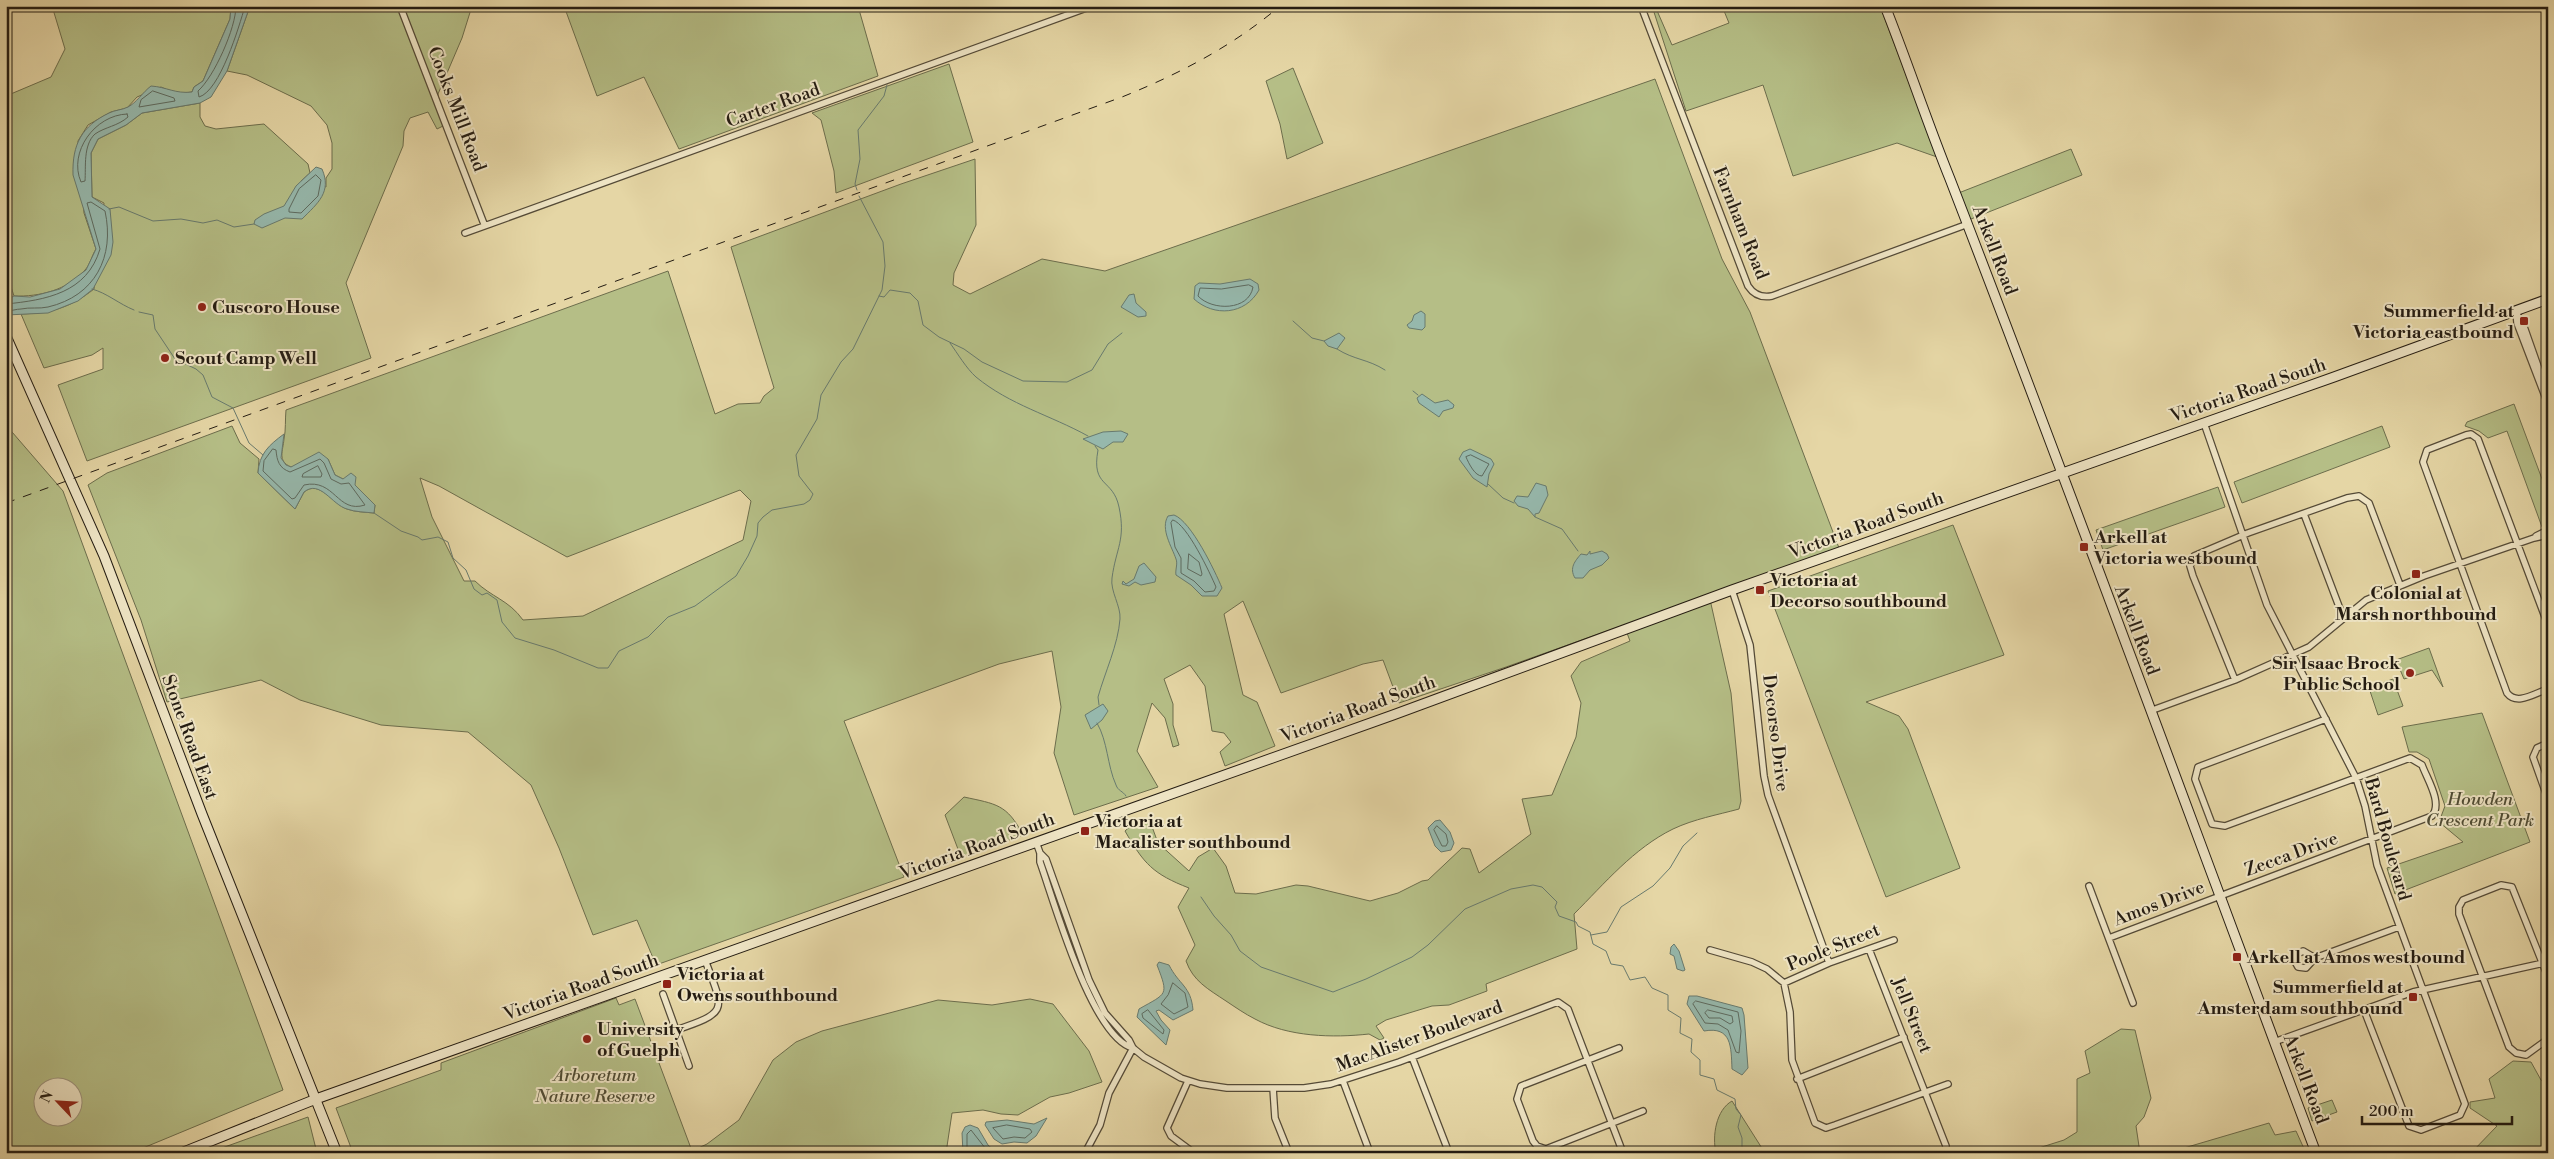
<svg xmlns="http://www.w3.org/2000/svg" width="2554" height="1159" viewBox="0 0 2554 1159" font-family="'Libre Bodoni',serif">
	<rect width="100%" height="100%" fill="#e5d6a5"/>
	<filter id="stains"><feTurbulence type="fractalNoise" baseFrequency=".004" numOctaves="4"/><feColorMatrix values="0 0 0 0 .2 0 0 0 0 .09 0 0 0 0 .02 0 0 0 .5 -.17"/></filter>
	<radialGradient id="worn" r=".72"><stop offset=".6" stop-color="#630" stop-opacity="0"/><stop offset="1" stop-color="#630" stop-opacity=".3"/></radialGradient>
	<path fill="#b5be86" stroke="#6c6d4c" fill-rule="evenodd" d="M52,6H231L230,19L203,81L194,87L192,92L177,94L161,87L137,97L127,108L111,112L88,125L78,141L84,213L96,249C92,255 90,265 85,270C68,290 39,297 14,296L6,271V96L51,77L65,49Z
		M250,6H472L462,38L438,94V106L445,125L437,129L428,112L410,118L404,131L403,146L346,283L371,358L87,461L58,385L103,369V348L92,355L44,368L21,314C51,313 70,308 94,289L104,203L92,197L91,153L98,139L126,125L142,113L200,103V117L205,126L216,129L264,124L308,164L310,173L301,181L326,187V178L332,169V143L327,125L311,106L247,75L227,71Z
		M564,6H858L878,76L679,149L644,77L597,96Z
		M1652,6H1655L1672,45L1729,23L1722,6H1880L1937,157L1897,143L1793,176L1763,85L1686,111Z
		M949,64L973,142L836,193L834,171L821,120L812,113Z
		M1293,68L1323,143L1287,159L1280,124L1266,81Z
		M1655,79L1722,259L1750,312L1839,548L1709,595L1731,693L1741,801L1739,809C1717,815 1694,819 1673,829C1634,848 1604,884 1574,914L1577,949L1486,984L1487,991L1449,1005L1432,1006L1386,1020L1376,1026L1384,1038L1380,1040L1369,1034C1333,1038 1288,1037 1255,1019C1245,1014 1235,1007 1226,1001C1208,989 1193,981 1186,961L1195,945L1178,907L1189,888C1153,874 1144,864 1125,831L1133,824L1135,819L1151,824L1158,843L1189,871L1198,857L1213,848L1226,866L1235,893L1256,894L1296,885L1308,886L1370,901L1398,893L1422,881L1428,880L1462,848L1470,849L1479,873L1531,834L1522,799L1552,795L1576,737L1581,703L1571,676L1581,662L1630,641L1624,625L1506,667L1399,703L1383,660L1363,664L1281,693L1243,601L1224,614L1243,695L1257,702L1275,746L1225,766L1220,752L1231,742L1224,733L1212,731L1205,686L1190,665L1164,679L1173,704V725L1179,745L1173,747L1165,718L1152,703L1137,751L1158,787L1074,815L1054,753L1061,707L1052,651L999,664L844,721L904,877L656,965L637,920L593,935L559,848L531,785L468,732L381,725L300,700L261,680L167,702L141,620L88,485L107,473L232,426L240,443L259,459L258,473L295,509L304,492C320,479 332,504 347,509C355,512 365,512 374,513L375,505L355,485L335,475L328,459L291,467C277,461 283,451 284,439C286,430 285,419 286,410L668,271L715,414L738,404L760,403L764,396L774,388L731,247L901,184L975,159L976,225L954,273L953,285L970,294L1042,259L1105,271ZM420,478L439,486L567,557L740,490L751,501L743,540L583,616L523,620C509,600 491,597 475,581H464L432,517Z
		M2071,149L2082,175L1966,221L1956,194Z
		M2514,404L2548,495V524L2542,527L2507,431L2488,438L2479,431L2465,426L2467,422Z
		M6,425L63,491L283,1090L131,1153H6ZM72,1086V1116H42V1086Z
		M2382,426L2390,447L2242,503L2234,482Z
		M2218,487L2225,507L2103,550L2096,530Z
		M1953,525L2004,655L1866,702L1899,716L1908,729L1960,868L1886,897L1768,591Z
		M2429,648L2443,687L2432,670L2404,679L2396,660Z
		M2393,679L2403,706L2378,715L2369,688Z
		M2482,713L2530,842L2395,894L2387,868L2463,842L2439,822L2445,806L2429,759L2417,752H2409L2402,727Z
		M964,797C996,804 1007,804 1023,835L961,857L945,815Z
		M616,998L619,1005L635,999L692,1151L707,1144L739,1120L773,1060L796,1042L822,1031L938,1000L992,1005L1030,999L1053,1004L1089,1051L1102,1082L1069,1093L1050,1097L1018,1115L1001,1114L983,1110L952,1113L946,1153H353L336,1108L441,1070V1063Z
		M2121,1029L2135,1030L2151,1098L2144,1117L2136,1126L2140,1153H2023L2064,1140L2077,1132V1079L2090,1073L2085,1051Z
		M2513,1061L2531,1062L2541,1080L2548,1085V1153H2471L2497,1126L2470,1108V1102L2495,1098L2489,1079Z
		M2332,1100L2337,1112L2312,1121L2308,1108Z
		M1732,1101L1765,1153H1716C1712,1136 1716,1110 1732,1101Z
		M308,1117L317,1153H208Z
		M2269,1123L2275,1135L2296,1131L2306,1153H2167Z"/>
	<path fill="#96b8ac" stroke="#687a6e" d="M231,6H250L227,71L211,97L200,103L142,113L126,125L98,139L91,153L92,197L110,209L113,242L111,255L93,289L78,301L48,313L6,315V300L14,296L30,297L60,289L86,270L96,249L73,175C72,144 82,126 109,113C115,110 122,110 128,107C136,103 143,92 151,86C167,87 175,94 192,92L194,87L203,81L230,19Z
		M316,167L322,169C332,192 318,203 302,219L285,218L262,228L254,224L255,220L264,214L284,206L296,186Z
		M1250,279L1258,284L1259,290C1245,315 1214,317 1194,299L1195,286L1199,283L1220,284Z
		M1134,294L1136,303L1146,312V316L1138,317L1121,307L1129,295Z
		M1421,311L1425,314V327L1422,330L1409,328L1407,325L1412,321L1414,315Z
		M1339,333L1345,338L1337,349L1328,346L1324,341Z
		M1422,394L1435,403L1448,400L1454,405L1453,408L1443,411L1439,417L1419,403L1417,398Z
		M1121,431L1128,434L1123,442H1113L1103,449L1083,439L1103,432Z
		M284,434L281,458L286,465L291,467L319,452L328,459L335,475L343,479L351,473L356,477L355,485L375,505L374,513C365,512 355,512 347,509C332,505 320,479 304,492L295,509L258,473C259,454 269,445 284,434Z
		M1470,449L1491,459L1494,464L1489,474L1487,487L1473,478L1459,459L1463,452Z
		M1536,483L1546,486L1548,495L1539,513L1535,514V517L1528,509L1518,506L1514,501L1517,496L1528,497Z
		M1174,515C1191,521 1215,571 1222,588L1217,596H1202L1191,585L1176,575C1175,570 1178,564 1176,559C1172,547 1160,529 1168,516Z
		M1590,551V554L1602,551L1607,554L1609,558L1602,565L1590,570L1583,578H1575C1569,568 1575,561 1581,554L1587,555Z
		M1144,563L1156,577L1155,582L1141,585L1135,582L1129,586L1122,584L1123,581L1126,584L1134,579L1139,566Z
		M1103,704L1108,711L1102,720L1091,729L1085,715Z
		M1440,820L1450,832L1454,843L1451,850L1441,852L1435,846L1428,828L1435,821Z
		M1674,944L1679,951L1685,970L1683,971L1677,969L1674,956L1670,954L1671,947Z
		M1159,962L1169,965C1179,985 1191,986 1193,1010L1173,1020L1159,1010L1156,1011L1161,1020L1170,1030L1166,1045L1137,1017L1139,1009C1167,993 1169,996 1157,965Z
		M1689,996H1697L1742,1008L1744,1015L1748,1068L1742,1075L1732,1069C1731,1047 1732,1026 1704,1031L1687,1004Z
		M1047,1118L1036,1136L1027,1143L1014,1142L1002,1144L994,1139L985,1125L986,1122L1007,1120L1034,1124Z
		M970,1125L978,1128L988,1145L997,1153H963L962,1133L965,1127Z"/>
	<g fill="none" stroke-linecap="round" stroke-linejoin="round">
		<path stroke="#5d6a5f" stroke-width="1" d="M236,6C236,28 214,77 198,91L199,97C220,91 239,27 245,6
			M153,91L174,98L175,101L139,107L141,100Z
			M127,114L128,117C118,126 105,127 95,134C83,145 86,167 85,181L81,182C68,152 95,115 127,114Z
			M316,175L321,180L318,196L301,213L289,212V209L299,189Z
			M1249,285L1253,287C1249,311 1212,311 1198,296L1200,288L1221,289Z
			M6,304C46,300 87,293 100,249L87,203L91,202L105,211C115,257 95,296 48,307C39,309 30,307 21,309C16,309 12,311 6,311
			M273,449L276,450C277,461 279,468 290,472L320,459L324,463L331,479L341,484L349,483L365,505C337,514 335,478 304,485L295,498L292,499L263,471L264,461Z
			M1471,455L1489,464L1482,476C1475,476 1469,464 1466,457Z
			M318,466L322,474L321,477H302L303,474Z
			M1173,520C1187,524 1210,573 1216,587L1214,591L1205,592L1194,581L1181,573V558L1175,547L1171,523Z
			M1189,554L1199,562L1202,574L1201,576L1188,569Z
			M1437,826L1446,834L1448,842L1446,846H1442L1434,830Z
			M1173,983L1185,993L1188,1007L1174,1014L1161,1004L1168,995Z
			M1696,1001L1738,1012L1741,1031L1739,1053L1736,1052L1728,1030L1718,1024L1705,1023L1693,1004Z
			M1148,1010L1164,1030L1163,1034L1143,1018L1142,1014Z
			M1708,1010L1732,1016L1733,1022L1730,1024L1720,1018H1709L1705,1013Z
			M1007,1125L1030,1129L1032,1132L1025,1138L1014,1137L1003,1139L993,1128Z
			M967,1153V1134L971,1130L989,1153"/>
		<path stroke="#687a6e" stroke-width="1" d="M857,190L855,184L860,159L858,130L884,96L887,85
			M109,209L119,207L153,221L181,219L203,223L217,220L234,227L254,224
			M92,289C107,293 119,304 134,310
			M879,296L884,297L890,290L910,293L918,301L923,325L939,337L964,349L982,362L1023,381L1067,382L1092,370L1108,344L1122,333
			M139,312L153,315L155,329L175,359L196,369L203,375L212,397L233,408L249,443L263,455
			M1293,321L1312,338L1324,341
			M950,343C958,354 966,368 976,377C1010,405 1050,415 1088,436
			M1337,349C1354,360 1368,359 1385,370
			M1413,391L1418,395
			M1095,446L1098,450C1091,488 1113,478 1119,507C1126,540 1116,548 1112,578C1110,591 1121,606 1120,619C1118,645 1105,672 1098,697L1099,705
			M1488,484L1503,498L1514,503
			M374,513L401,531L418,537L422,540L438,537L448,542L453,558L466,570L474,589L482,595L487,593L497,600L502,622L515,638L554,650L598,668H608L619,651L648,637L668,617L695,606L736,576L748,556L757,536L758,523L763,517L772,510L804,504L810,500L813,494L799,476L796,455L817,419L821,395L841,362L853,349L882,290L885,266L883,242L859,196
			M1535,517L1562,529L1578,551
			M1097,723C1108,742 1107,765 1116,785C1118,791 1123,791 1126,796
			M1201,897L1214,916L1231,935L1240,951L1261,967L1333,992L1366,979L1412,957L1428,945L1465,909L1511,889L1533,885L1542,887L1557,902L1555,907L1559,916L1576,922L1578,926L1590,932L1593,944L1606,951L1611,964L1623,966L1630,980L1645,977L1652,988L1668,995V1010L1681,1018L1680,1033L1692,1039L1691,1052L1700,1060V1075L1714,1079L1717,1090L1735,1099L1736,1109L1741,1115L1738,1127L1742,1138V1149L1748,1153
			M1591,935L1607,932L1621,907L1653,886L1670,868L1683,846L1697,833"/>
		<g stroke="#544a37" stroke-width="8">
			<path id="minor" d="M400,6L484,224
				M1641,6L1748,286C1754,295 1762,298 1772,296L1968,224
				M465,233L1092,6
				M2516,311L2517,323L2548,404
				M2518,316L2522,321L2547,392V401
				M2204,423L2267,605L2356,778L2365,806L2377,865L2465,1104L2460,1115L2421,1130L2409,1126L2364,1010
				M2304,514L2343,617
				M2536,536L2548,530
				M1732,590L1750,645L1764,776L1768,795L1829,963
				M2548,625L2478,439L2471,434L2466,435L2427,450L2423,462L2507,693C2517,706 2535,693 2548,689
				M2235,680L2193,576L2190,566L2194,556L2248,533L2347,498L2359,496L2369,503L2400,585
				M2150,711L2235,680L2309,647L2366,600L2424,576L2534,538L2548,535
				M2548,743L2537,748L2533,757L2548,799
				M1036,842L1040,853V862C1054,901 1092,1038 1133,1048
				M1040,853L1046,859L1089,980L1105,1013L1129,1040L1133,1048L1144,1057L1181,1078L1200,1084L1227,1088H1304L1331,1084L1399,1062L1558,1002L1568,1009L1623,1153
				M2089,886L2133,1003
				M2109,938L2432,816C2443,803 2427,779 2422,765L2410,758L2225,826L2212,824L2195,779L2198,767L2326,719
				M1869,949L1946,1146L1945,1153
				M1710,950L1752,962L1767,969L1784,983L1790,1012L1792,1060L1815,1123L1826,1128L1835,1125L1948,1084
				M2315,958L2303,951L2295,955L2294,960L2298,967L2306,968L2315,958L2399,927
				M2548,977L2512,887L2501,885L2463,900L2459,907V914L2509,1047L2516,1053L2526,1055L2548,1039
				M1784,983L1829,963L1894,940
				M663,994L689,1066
				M676,1030C730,1012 724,1010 705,960
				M2274,1042L2413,992L2548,962
				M1619,1048L1521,1086L1517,1099L1533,1141L1537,1146L1546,1149L1643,1111
				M1412,1057L1449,1153
				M1797,1079L1904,1037
				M1188,1081L1167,1128L1171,1136L1194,1153
				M1343,1081L1370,1153
				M1273,1088L1275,1118L1289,1153
				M1085,1153L1100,1125L1109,1093L1133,1048"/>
		</g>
		<g stroke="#241c12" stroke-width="11">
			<path id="secondary" d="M1885,6C1908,64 1927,122 1950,179C2075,502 2194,828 2316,1153
				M6,336L104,556L202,814L337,1153
				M181,1153L316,1099L1393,715L1732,590L2334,377L2548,299"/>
		</g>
		<use href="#minor" stroke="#eee4c4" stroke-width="5.5"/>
		<use href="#secondary" stroke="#eee4c4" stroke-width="9"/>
		<path stroke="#241c12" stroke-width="1" stroke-dasharray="9 9" stroke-linecap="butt" d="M6,503L1122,97C1179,74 1233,46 1280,6"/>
	</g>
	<g fill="#8f2418" stroke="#eee4c4" stroke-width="2">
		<circle cx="202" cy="307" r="5"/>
		<rect x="2519" y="316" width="10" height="10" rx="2.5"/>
		<circle cx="165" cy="358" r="5"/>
		<rect x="2079" y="542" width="10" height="10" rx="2.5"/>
		<rect x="2411" y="569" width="10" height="10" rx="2.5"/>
		<rect x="1755" y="585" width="10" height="10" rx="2.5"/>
		<circle cx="2410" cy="673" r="5"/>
		<rect x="1080" y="826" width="10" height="10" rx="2.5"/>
		<rect x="2232" y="952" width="10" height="10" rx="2.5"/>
		<rect x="662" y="979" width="10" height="10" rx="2.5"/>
		<rect x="2408" y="992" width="10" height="10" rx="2.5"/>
		<circle cx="587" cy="1039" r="5"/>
	</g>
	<g text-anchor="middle" stroke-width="4" stroke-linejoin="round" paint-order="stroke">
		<g font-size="18" fill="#241c12" stroke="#eee4c4">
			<text transform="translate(773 105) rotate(-20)" y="6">Carter Road</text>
			<text transform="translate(457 109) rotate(69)" y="6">Cooks Mill Road</text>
			<text transform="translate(1741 223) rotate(68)" y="6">Farnham Road</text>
			<text transform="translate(1995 250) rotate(69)" y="6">Arkell Road</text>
			<text transform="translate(2248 390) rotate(-19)" y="6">Victoria Road South</text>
			<text transform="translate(1866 525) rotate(-20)" y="6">Victoria Road South</text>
			<text transform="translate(2137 630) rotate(69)" y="6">Arkell Road</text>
			<text transform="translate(1358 709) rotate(-20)" y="6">Victoria Road South</text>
			<text transform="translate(1776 733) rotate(83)" y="6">Decorso Drive</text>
			<text transform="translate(190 737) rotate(70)" y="6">Stone Road East</text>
			<text transform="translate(2388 839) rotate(74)" y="6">Bard Boulevard</text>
			<text transform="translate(977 846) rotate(-20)" y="6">Victoria Road South</text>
			<text transform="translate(2291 854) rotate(-20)" y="6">Zecca Drive</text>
			<text transform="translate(2159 903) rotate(-21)" y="6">Amos Drive</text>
			<text transform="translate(1833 947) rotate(-22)" y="6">Poole Street</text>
			<text transform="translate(581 987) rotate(-20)" y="6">Victoria Road South</text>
			<text transform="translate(1912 1015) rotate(68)" y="6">Jell Street</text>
			<text transform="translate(1419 1036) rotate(-20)" y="6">MacAlister Boulevard</text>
			<text transform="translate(2306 1079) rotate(69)" y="6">Arkell Road</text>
		</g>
		<g font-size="18" font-weight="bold" fill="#241c12" stroke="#eee4c4" text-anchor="start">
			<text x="212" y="313">Cuscoro House</text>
			<text x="2514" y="317" text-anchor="end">Summerfield at<tspan x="2514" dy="21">Victoria eastbound</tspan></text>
			<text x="175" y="364">Scout Camp Well</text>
			<text x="2094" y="543">Arkell at<tspan x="2094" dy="21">Victoria westbound</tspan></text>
			<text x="1770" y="586">Victoria at<tspan x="1770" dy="21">Decorso southbound</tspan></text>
			<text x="2416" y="599" text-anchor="middle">Colonial at<tspan x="2416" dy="21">Marsh northbound</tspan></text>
			<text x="2400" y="669" text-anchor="end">Sir Isaac Brock<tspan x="2400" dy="21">Public School</tspan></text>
			<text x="1095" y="827">Victoria at<tspan x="1095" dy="21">Macalister southbound</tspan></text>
			<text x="2247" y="963">Arkell at Amos westbound</text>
			<text x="677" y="980">Victoria at<tspan x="677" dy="21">Owens southbound</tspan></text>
			<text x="2403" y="993" text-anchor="end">Summerfield at<tspan x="2403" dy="21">Amsterdam southbound</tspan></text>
			<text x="597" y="1035">University<tspan x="597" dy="21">of Guelph</tspan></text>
		</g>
		<g font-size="18" font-style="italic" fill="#504d35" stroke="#eee4c4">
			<text x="2480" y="805">Howden<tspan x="2480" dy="21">Crescent Park</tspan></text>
			<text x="595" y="1081">Arboretum<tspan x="595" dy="21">Nature Reserve</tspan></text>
		</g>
	</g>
	<rect width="2554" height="1159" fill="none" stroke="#e5d6a5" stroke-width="25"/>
	<rect x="8" y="8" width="2539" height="1144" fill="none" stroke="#241c12" stroke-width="2.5"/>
	<rect x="12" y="12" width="2529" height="1134" fill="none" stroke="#241c12"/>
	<g transform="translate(58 1102) rotate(295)"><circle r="24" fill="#eee4c4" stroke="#9d947d"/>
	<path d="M0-4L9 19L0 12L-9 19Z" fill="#8f2418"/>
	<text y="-8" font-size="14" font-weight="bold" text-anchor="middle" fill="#241c12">N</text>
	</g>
	<path d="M2362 1116v8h150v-8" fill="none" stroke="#241c12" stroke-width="2.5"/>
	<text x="2369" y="1116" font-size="15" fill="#241c12" stroke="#eee4c4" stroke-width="4" paint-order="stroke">200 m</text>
	<rect width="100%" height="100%" filter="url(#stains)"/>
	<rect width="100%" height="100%" fill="url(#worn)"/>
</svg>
